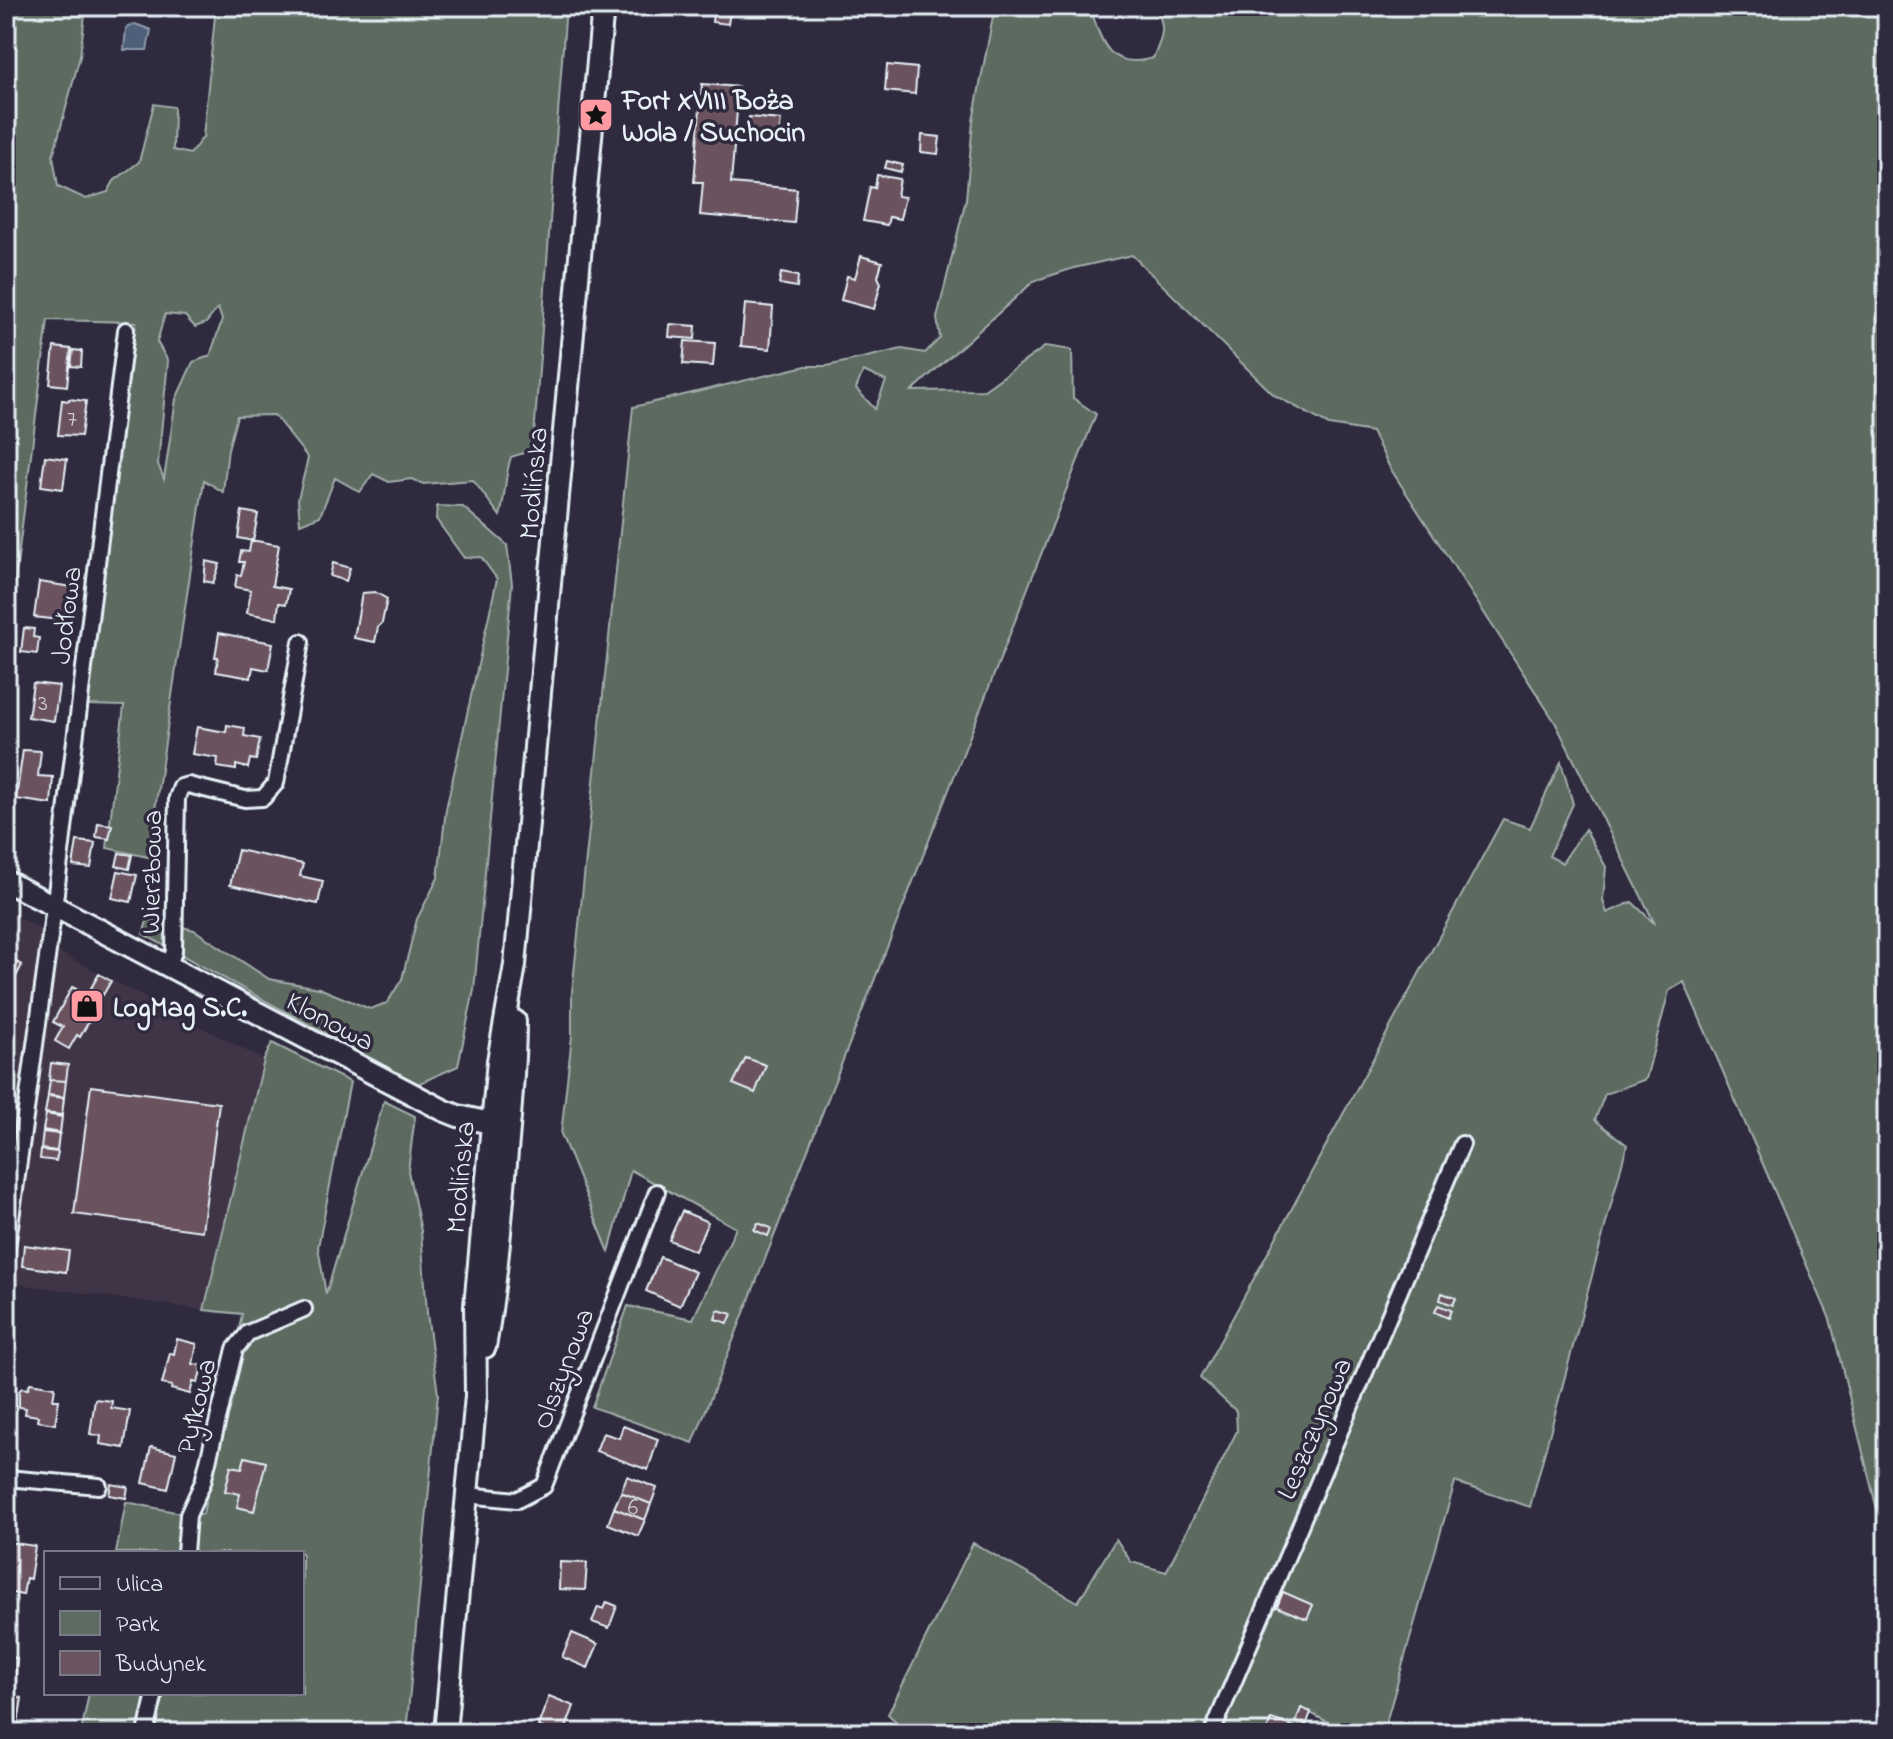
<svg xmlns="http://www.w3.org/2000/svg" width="1893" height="1739" viewBox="0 0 1893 1739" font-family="'Indie Flower',sans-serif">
	<rect width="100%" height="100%" fill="#2f2a3d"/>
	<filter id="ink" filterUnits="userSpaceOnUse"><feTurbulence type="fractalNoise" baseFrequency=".0125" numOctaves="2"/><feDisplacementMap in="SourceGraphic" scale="16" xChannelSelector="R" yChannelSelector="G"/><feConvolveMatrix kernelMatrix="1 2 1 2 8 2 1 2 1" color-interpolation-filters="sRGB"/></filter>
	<g filter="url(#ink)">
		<path fill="#413647" d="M6,911L42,930L9,1180H6Z
			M55,950L264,1060L204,1310L10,1283Z"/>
		<path fill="#5d6b61" stroke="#a2aeac" stroke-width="2" fill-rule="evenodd" d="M6,6H86L80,56L53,156L58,186L86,199L108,192L114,181L139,162L154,104L174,107L173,150L190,154L203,137L216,6H566L533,450L511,457C504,478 506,495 500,516L473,480L423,484L412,479L389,482L373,474L360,492L335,478L320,516L300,524L298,499L308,458L274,415L237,416L228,449L223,492L204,480L148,857L107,848L124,706L87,705L136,322L48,320L6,653ZM218,308L222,320L210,356L193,362L176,399L164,479L158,464L168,361L157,342L165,314L185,316L195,327L206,323Z
			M995,6H1090C1101,41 1108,71 1153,58C1162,39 1168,24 1153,6H1887V1550L1830,1319L1684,982L1669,991L1646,1079L1605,1094L1595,1120L1627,1145L1530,1507L1455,1482L1383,1733H1333L1335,1726L1305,1710L1297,1733H908L888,1714L973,1543L1078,1602L1116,1539L1131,1562L1166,1572L1237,1431L1236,1411L1200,1378L1503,819L1530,828L1561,762L1573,804L1549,856L1562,863L1585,829L1606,867L1603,900L1607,913L1632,902L1655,924L1555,722L1390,468L1372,432L1329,425L1274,395L1132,255L1074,268L1034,281L912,391L984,390L1046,346L1072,350L1073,398L1096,414L693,1443L592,1407L628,1306L693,1319L736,1228L631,1170L609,1252L561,1134L572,1036V992L633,407L806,366H827L902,349L925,353L940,338L937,318L966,199L973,121ZM863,371L886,381L875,409L856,389Z
			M437,506L463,507L507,545L512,584L474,990L458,1066L418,1084L143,934L148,918L194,930L269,979L319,988L370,1009L387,1003L402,979L417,919L438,878L446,809L497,579L481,557L464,558L436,519Z
			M272,1043L350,1082L318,1247L326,1294L384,1101L415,1116L408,1171L421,1231L427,1313L438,1394L406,1733H81L89,1693H302V1553H116L126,1502L185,1514H203L242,1314L204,1310L264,1060Z"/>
		<path fill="#4f5e79" stroke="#8c99ac" stroke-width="2" d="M135,24L151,30L147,50H124L126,28Z"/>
		<path fill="#6b535f" stroke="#e8f1f8" stroke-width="2" d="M714,6H731L728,24L712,22Z
			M887,65L917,68L915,94L885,91Z
			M702,84L739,87L731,183L797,189L794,223L700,215L703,182H694Z
			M749,117L781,120L779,135L748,133Z
			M922,135L940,137L938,154L921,152Z
			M887,161L903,165L901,172L885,168Z
			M877,175L900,179L897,196L905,197L900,219L889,217L887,225L863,221L870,187L875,188Z
			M861,256L882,262L878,277L881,283L874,309L841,300L847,276L855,278Z
			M781,273L798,276L797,287L779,284Z
			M745,304L773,307L770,349L741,346Z
			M670,324L696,326L695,339L669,337Z
			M685,341L715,343L713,366L683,364Z
			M54,347L71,349L67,386L50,384Z
			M73,350L82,351L81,367L71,366Z
			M69,399L86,401L81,436L58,435L62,400L69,401Z
			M45,456L67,459L63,489L41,486Z
			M242,511L258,514L253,541L238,538Z
			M251,540L279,545L272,586L289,589L286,604L279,603L277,619L247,613L251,590L235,587L237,575H241L244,562H239L241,551L249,552Z
			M206,561L220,564L213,583L204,581Z
			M333,563L350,568L346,581L330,576Z
			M39,582L73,587L69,621L34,617Z
			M375,592L387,599L382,623L378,627L375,642L354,638L362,593Z
			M24,628L34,629L33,637L39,638L37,654L21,652Z
			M219,633L273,643L268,670L253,667L251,678L216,672L218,657H215Z
			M33,683L59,686L54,721L28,717Z
			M227,725L245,728L244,736L260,739L256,760L250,759L248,768L236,765V770L217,767L218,758L192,754L197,727L226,732Z
			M23,750L41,751L38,776L53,777L51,804L16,799Z
			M98,823L112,825L109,839L96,837Z
			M77,841L95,843L91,868L73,866Z
			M238,850L303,864L300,876L323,881L318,904L230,885Z
			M119,853L132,855L129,869L116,866Z
			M118,871L137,875L131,902L112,898Z
			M6,957L22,965L6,996Z
			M99,974L111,981L103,995L91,988Z
			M72,987L100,1001L95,1009L92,1007L89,1014L92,1016L80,1037L77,1035L69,1049L55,1041L63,1027L53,1022Z
			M6,1046L15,1047L6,1109Z
			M746,1058L766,1065L755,1093L733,1084Z
			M51,1063L68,1065L66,1081L49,1080Z
			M50,1080L66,1081L64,1097L48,1095Z
			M91,1086L219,1103L202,1231L74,1214Z
			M48,1096L64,1098L62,1115L45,1113Z
			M46,1114L62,1117L60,1133L43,1130Z
			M43,1132L59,1134L57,1151L41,1149Z
			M41,1150L58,1152L56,1161L40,1159Z
			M682,1211L708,1222L695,1251L669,1240Z
			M758,1223L771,1228L768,1236L754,1230Z
			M24,1245L69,1251L66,1272L22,1266Z
			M660,1257L695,1272L680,1306L646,1291Z
			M1442,1293L1456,1298L1453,1305L1440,1300Z
			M1438,1305L1451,1310L1448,1318L1435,1312Z
			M718,1310L732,1314L728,1323L715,1319Z
			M177,1339L197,1344L193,1364L199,1365L201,1370L198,1383L193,1382L190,1394L171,1389L172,1386L162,1384L170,1353L174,1354Z
			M30,1383L55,1387L53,1400H59L55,1424L37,1421L38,1416L25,1414L26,1408L19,1407V1391L22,1388L28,1389Z
			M95,1399L112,1401L111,1408L130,1411L124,1448L100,1444L101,1436L90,1434Z
			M623,1426L658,1439L648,1470L596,1451L603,1433L619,1438Z
			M151,1447L176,1453L168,1489L143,1483Z
			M245,1457L266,1462L254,1511L237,1507L240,1494L225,1491L231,1466L242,1468Z
			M627,1476L657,1488L651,1504L621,1492Z
			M111,1484L128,1487L126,1498L109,1495Z
			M621,1492L651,1504L645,1520L614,1508Z
			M614,1508L645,1520L638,1536L608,1524Z
			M8,1542L35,1546L30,1579L26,1578L23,1595L6,1592Z
			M560,1562L587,1563L585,1590L559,1589Z
			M1283,1592L1313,1605L1307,1619L1277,1607Z
			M607,1602L617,1606L609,1628L592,1622L598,1607L604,1609Z
			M572,1633L598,1644L588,1668L562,1657Z
			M6,1652L7,1657L17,1658L14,1685L6,1684Z
			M6,1695L22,1698L17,1730L6,1729Z
			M549,1696L574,1706L564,1733H555L538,1726Z
			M1301,1708L1311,1712L1306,1726L1296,1722Z
			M1271,1719L1295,1727L1293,1733L1267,1730Z"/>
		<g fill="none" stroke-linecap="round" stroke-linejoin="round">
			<g stroke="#e8f1f8" stroke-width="20">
				<path id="street" d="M169,966L174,951L177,798L181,787L188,785L245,799L263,798L276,783L301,642
					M6,1255L56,893L126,330
					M6,1478L99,1486
					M467,1495L517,1500L544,1486L657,1192
					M185,1553L188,1515L203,1482L235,1349L248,1333L304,1309
					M146,1733L155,1693
					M1212,1733L1462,1144"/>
			</g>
			<g stroke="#e8f1f8" stroke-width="26">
				<path id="secondary" d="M6,881L443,1110L458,1116L509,1127
					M485,1347C496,1286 501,1224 506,1163C510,1115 515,1069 515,1021
					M445,1733L476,1396L475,1306L498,1061L515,965L603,6"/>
			</g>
			<use href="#street" stroke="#2f2a3d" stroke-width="14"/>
			<use href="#secondary" stroke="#2f2a3d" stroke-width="20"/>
		</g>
	</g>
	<defs>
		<g id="sight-square" transform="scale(1.8)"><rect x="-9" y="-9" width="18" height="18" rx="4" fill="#ff9aa2" stroke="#2f2a3d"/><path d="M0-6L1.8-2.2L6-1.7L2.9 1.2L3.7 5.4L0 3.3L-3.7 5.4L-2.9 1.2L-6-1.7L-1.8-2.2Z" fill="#111"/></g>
		<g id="shop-square" transform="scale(1.8)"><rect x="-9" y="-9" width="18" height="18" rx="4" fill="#ff9aa2" stroke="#2f2a3d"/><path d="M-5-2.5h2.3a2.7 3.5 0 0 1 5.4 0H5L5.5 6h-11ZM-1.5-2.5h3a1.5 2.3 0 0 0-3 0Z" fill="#111"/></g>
	</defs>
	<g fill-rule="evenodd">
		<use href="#sight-square" x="596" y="115"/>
		<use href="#shop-square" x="87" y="1006"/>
	</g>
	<g text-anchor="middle" stroke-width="7" stroke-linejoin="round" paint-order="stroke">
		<g font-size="24" fill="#c9cad2">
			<text x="72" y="426">7</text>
			<text x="43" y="710">3</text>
			<text x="633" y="1514">6</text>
		</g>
		<g font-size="28" font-weight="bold" fill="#e8f1f8" stroke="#2f2a3d" text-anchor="start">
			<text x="622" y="109">Fort XVIII Boża<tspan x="622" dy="32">Wola / Suchocin</tspan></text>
			<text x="113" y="1016">LogMag S.C.</text>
		</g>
		<g font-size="28" fill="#e8f1f8" stroke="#2f2a3d">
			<text transform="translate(532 483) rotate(-85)" y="10">Modlińska</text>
			<text transform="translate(65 615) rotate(-83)" y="10">Jodłowa</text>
			<text transform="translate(150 872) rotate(-89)" y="10">Wierzbowa</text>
			<text transform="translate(331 1020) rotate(28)" y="10">Klonowa</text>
			<text transform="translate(459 1177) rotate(-85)" y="10">Modlińska</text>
			<text transform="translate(562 1368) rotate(-69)" y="10">Olszynowa</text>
			<text transform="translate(195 1406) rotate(-77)" y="10">Pyłkowa</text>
			<text transform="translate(1313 1428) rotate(-67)" y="10">Leszczynowa</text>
		</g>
	</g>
	<rect width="1893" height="1739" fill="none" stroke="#2f2a3d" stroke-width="32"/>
	<rect x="16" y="16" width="1861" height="1707" fill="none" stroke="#e8f1f8" stroke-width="3" filter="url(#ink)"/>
	<rect x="44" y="1551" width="260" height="144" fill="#2f2a3d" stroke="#797a88" stroke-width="2"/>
	<rect x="60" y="1577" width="40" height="12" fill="#2f2a3d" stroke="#797a88" stroke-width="2"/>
	<text x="116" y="1591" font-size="24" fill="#e8f1f8">Ulica</text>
	<rect x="60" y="1611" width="40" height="24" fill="#5d6b61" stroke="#797a88" stroke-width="2"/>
	<text x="116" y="1631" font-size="24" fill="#e8f1f8">Park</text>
	<rect x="60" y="1651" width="40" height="24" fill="#6b535f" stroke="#797a88" stroke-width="2"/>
	<text x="116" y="1671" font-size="24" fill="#e8f1f8">Budynek</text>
</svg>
